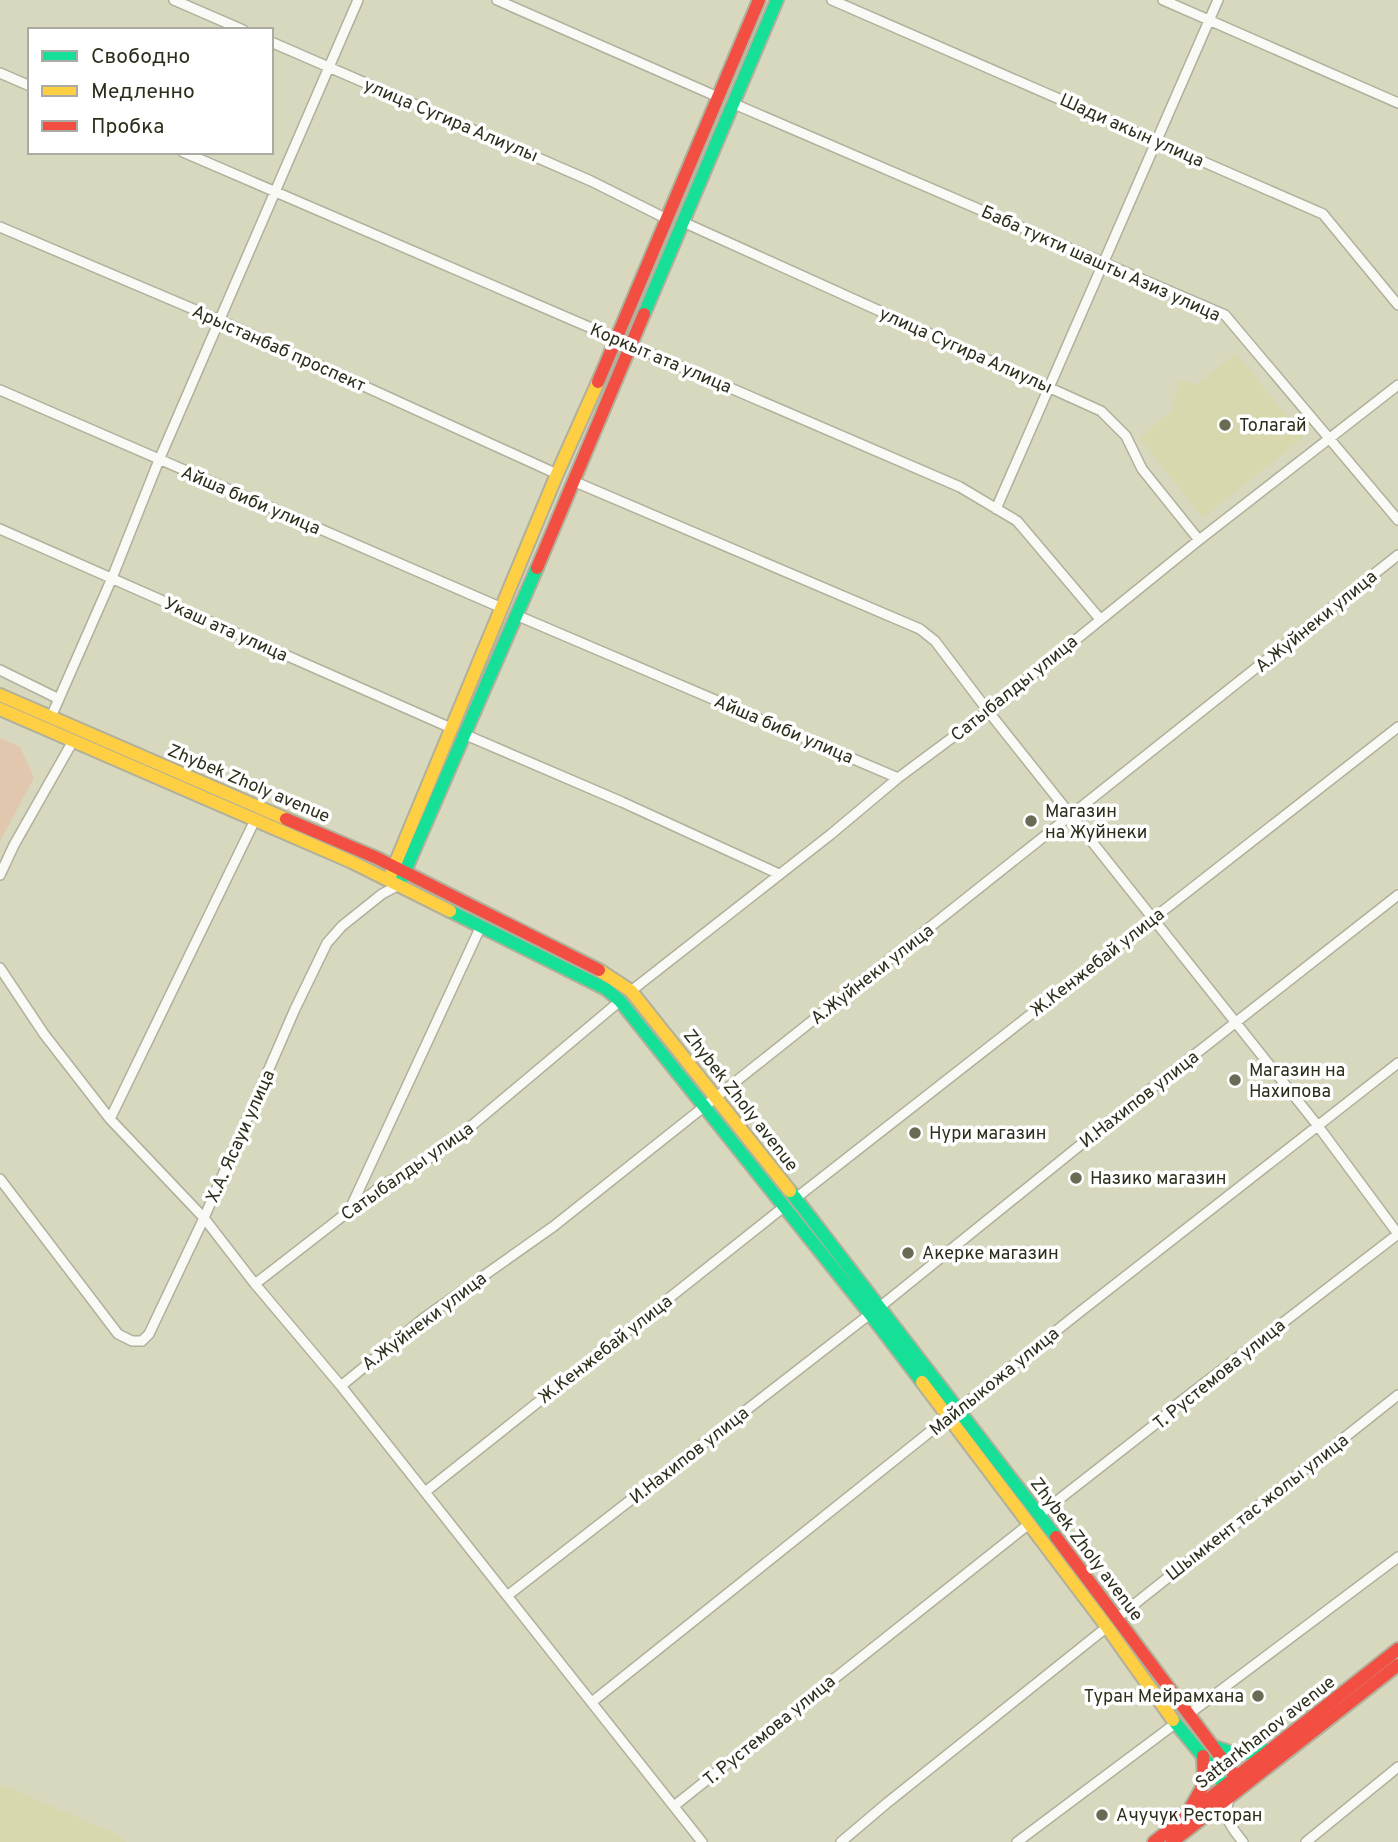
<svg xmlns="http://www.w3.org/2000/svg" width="1398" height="1842" viewBox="0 0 1398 1842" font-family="Overpass,sans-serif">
	<rect width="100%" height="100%" fill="#d8d8be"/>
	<path fill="#d7d8ae" d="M1236,353L1304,437L1203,518L1139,438L1171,412L1179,380L1197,384Z
		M0,1784L119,1835L126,1842H0Z"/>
	<path fill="#e0c7ae" d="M0,738L20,747L34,778L0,841Z"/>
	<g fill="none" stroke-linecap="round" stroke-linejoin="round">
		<g stroke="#b0b09c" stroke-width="12">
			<path id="street" d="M174,0L243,30
				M497,0L718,97
				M832,0L1323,214L1398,305
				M1163,0L1398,103
				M271,42L591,181L667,219
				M0,73L30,86
				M732,103L1225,315L1398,520
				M183,152L960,487L1017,521L1100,619
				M683,222L1101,411L1126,436L1142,469L1199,540
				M0,227L219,320L557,474
				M0,390L502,608
				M573,481L920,629L935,641L988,711L1318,1126L1398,1234
				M996,509L1218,0
				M0,529L451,728
				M516,615L898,778
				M0,670L59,699
				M51,717L112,578L159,460L358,0
				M466,735L622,802L779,874
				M0,875L14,845L73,741
				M0,968L44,1034L110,1119L204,1218L295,1009L327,943L342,926L382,894L399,885
				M631,991L830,835L898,778L988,711L1199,540L1398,385
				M110,1119L255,820
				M0,1179L118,1334L132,1341H142L149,1334L204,1218L255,1284L341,1386L702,1842
				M796,1198L1398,727
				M350,1209L481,926
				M255,1284L384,1184L403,1175L445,1148L620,1001
				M881,1306L1110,1121L1398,895
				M341,1386L424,1318L554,1226L1398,555
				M425,1492L785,1206
				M1039,1515L1158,1422L1176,1405L1398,1234
				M507,1596L870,1314
				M1117,1618L1398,1395
				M592,1702L1076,1315L1398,1063
				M1189,1714L1398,1557
				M1229,1797C1224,1820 1229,1824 1243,1842
				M674,1806L1029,1524
				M841,1842L887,1803L1107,1627
				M1017,1842L1176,1723
				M1306,1842L1398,1767"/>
		</g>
		<g stroke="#b0b09c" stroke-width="16">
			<path id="fast" d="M644,314L777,0
				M402,878L537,568
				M450,911L606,989L620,1001L870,1314L922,1382
				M790,1191L1056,1537
				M1173,1720L1215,1771L1228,1794
				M1215,1747L1239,1755L1263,1749"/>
		</g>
		<g stroke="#b0b09c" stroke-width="16">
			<path id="slow" d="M0,695L286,819
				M0,709L352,862L450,911
				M391,874L557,474L598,382
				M599,970L631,991L790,1191
				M922,1382L1107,1627L1173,1720"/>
		</g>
		<g stroke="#b0b09c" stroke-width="16">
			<path id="jam" d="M598,382L759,0
				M537,568L644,314
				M286,819L377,858L599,970
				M1056,1537L1241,1784
				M1191,1807L1204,1784L1203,1756
				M1154,1842L1398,1649
				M1172,1842L1398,1665"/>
		</g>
		<use href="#street" stroke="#f9f9f5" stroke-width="9"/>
		<use href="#fast" stroke="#16e098" stroke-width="12"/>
		<use href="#slow" stroke="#ffcf43" stroke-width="12"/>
		<use href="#jam" stroke="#f24e42" stroke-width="12"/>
	</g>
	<g fill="#6a6a55" stroke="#fff" stroke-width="2.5">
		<circle cx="1225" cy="425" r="7"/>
		<circle cx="1031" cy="821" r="7"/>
		<circle cx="1235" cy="1080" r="7"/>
		<circle cx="915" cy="1133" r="7"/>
		<circle cx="1076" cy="1178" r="7"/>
		<circle cx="908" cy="1253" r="7"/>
		<circle cx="1258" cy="1696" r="7"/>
		<circle cx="1102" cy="1815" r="7"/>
	</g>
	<g text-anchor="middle" stroke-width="7" stroke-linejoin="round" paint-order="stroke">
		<g font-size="18" fill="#2e2e1c" stroke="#fff">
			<text transform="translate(451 120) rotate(23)" y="6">улица Сугира Алиулы</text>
			<text transform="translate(1132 130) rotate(24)" y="6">Шади акын улица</text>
			<text transform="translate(1101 263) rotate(24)" y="6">Баба тукти шашты Азиз улица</text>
			<text transform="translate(279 348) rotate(24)" y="6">Арыстанбаб проспект</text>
			<text transform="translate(966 350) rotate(24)" y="6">улица Сугира Алиулы</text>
			<text transform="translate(661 358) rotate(23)" y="6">Коркыт ата улица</text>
			<text transform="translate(251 500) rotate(23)" y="6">Айша биби улица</text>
			<text transform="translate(1316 621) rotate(-39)" y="6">А.Жуйнеки улица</text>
			<text transform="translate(226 629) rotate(24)" y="6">Укаш ата улица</text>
			<text transform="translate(1014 688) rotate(-39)" y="6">Сатыбалды улица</text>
			<text transform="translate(784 729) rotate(23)" y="6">Айша биби улица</text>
			<text transform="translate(249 783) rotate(23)" y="6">Zhybek Zholy avenue</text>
			<text transform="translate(1097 962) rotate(-38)" y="6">Ж.Кенжебай улица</text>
			<text transform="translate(872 974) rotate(-38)" y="6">А.Жуйнеки улица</text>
			<text transform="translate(1139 1099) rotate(-38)" y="6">И.Нахипов улица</text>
			<text transform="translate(741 1100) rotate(52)" y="6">Zhybek Zholy avenue</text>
			<text transform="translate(240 1136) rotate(-66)" y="6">Х.А. Ясауи улица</text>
			<text transform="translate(407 1171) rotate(-35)" y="6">Сатыбалды улица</text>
			<text transform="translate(424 1321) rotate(-37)" y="6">А.Жуйнеки улица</text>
			<text transform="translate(605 1349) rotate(-38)" y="6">Ж.Кенжебай улица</text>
			<text transform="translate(1219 1374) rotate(-39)" y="6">Т. Рустемова улица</text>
			<text transform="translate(994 1381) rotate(-39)" y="6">Майлыкожа улица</text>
			<text transform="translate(689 1455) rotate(-38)" y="6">И.Нахипов улица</text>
			<text transform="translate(1257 1507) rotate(-38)" y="6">Шымкент тас жолы улица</text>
			<text transform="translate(1087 1549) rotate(53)" y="6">Zhybek Zholy avenue</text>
			<text transform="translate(769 1730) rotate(-39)" y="6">Т. Рустемова улица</text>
			<text transform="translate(1265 1732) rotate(-38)" y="6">Sattarkhanov avenue</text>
		</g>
		<g font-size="18" fill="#2e2e1c" stroke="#fff" text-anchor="start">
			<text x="1239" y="431">Толагай</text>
			<text x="1045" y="817">Магазин<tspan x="1045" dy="21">на Жуйнеки</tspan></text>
			<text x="1249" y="1076">Магазин на<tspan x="1249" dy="21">Нахипова</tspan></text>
			<text x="929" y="1139">Нури магазин</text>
			<text x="1090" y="1184">Назико магазин</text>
			<text x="922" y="1259">Акерке магазин</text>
			<text x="1244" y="1702" text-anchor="end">Туран Мейрамхана</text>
			<text x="1116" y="1821">Ачучук Ресторан</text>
		</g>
	</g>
	<rect x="28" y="28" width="245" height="126" fill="#ffffff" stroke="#ababa4" stroke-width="2"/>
	<rect x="42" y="51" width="35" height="10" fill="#16e098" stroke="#ababa4" stroke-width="2"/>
	<text x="91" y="63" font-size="21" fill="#2e2e1c">Свободно</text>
	<rect x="42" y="86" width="35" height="10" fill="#ffcf43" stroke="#ababa4" stroke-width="2"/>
	<text x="91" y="98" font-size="21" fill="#2e2e1c">Медленно</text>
	<rect x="42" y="121" width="35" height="10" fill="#f24e42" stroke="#ababa4" stroke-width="2"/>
	<text x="91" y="133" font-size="21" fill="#2e2e1c">Пробка</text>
</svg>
